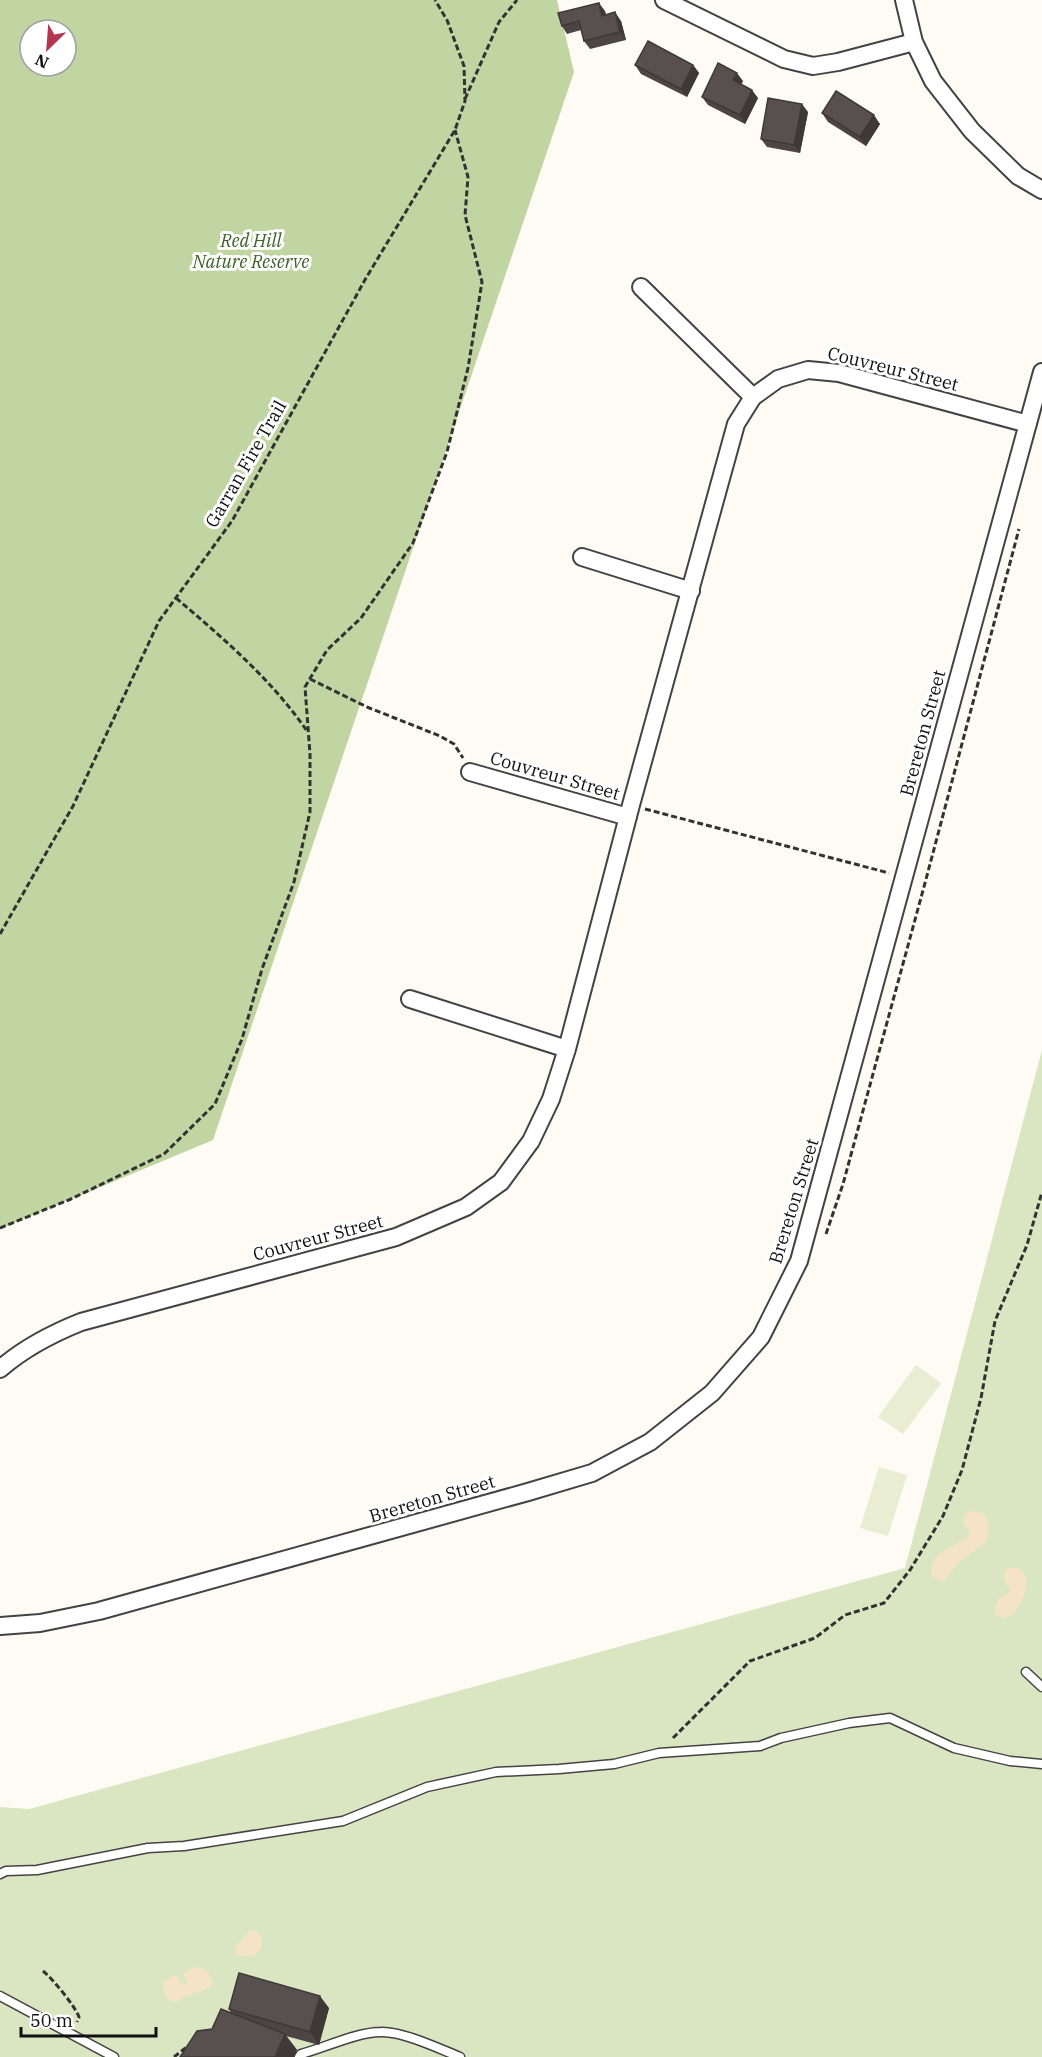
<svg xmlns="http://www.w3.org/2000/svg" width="1042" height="2057" viewBox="0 0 1042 2057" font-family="'IBM Plex Serif',serif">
	<rect width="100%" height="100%" fill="#fefbf5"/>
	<path fill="#dae6c1" d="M1042,1050V2057H0V1807L29,1809L905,1568Z"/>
	<path fill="#c1d5a2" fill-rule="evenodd" d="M0,0H557L574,72L213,1140L0,1229ZM30,30H66V66H30Z"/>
	<path fill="#f5e3c6" d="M971,1511C992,1512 991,1526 986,1542L959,1562L944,1581L936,1579L931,1574C930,1550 956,1548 969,1535L970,1531L965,1526L963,1521L966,1514Z
		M1008,1568C1038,1563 1026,1612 1004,1618L996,1615L994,1609L999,1599L1011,1591L1005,1582L1004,1572Z
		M251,1929C265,1935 266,1947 253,1956H239L236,1954L235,1948Z
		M195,1967C205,1967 213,1975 212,1985C201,1994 187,1993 176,2002L168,2000L163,1988L164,1981L175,1975L181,1983L186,1984L187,1982L183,1973Z"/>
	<path fill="#e9eed2" d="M916,1365L941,1383L903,1434L878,1417Z
		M879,1467L907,1475L888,1536L860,1528Z"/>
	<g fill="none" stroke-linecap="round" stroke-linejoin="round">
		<g stroke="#434343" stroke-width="11">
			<path id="lane" d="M1026,1672L1042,1687
				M0,1874L6,1871L37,1870L148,1848L184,1846L343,1821L427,1787L496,1772L559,1769L614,1764L659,1753L760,1746L781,1738L849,1723L890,1718L954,1748L1010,1761L1042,1764
				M0,1996L114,2057
				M299,2057L301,2054C324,2048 357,2032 381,2032C402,2031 440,2049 460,2057"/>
		</g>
		<g stroke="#434343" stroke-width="20">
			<path id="street" d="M664,0L784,59L813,66L838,62L914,42
				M904,0L914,42L933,81L972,131L1018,176L1042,190
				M641,287L753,397
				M582,557L691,591
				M470,772L628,817
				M410,999L567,1049
				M0,1369C24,1348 51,1334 81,1322L396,1237L466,1207L501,1182L531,1141L551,1099L567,1049L631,805L736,424L753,397L778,379L808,370L839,373L1028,424
				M0,1626L40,1623L99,1611L528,1492L592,1473L650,1442L712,1393L761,1337L799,1261L1042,372"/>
		</g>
		<path stroke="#323232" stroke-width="3" stroke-dasharray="6 3" stroke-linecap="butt" d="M465,99L499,22L517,0
			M176,598C223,638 272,680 307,731
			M310,679L367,707L440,736L454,744L463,758
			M645,809L889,873
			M0,934L73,806L159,621L232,521L366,278L455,130L465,101L464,66L447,20L435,0
			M0,1228L71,1199L164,1154L215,1104L242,1039L262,969L294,882L310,812V754L305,687L327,650L361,618L413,543L447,452L468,368L482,282L465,215L468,177L455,130
			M826,1234L843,1184L925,883L1019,529
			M673,1738L750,1661L815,1638L845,1615L884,1603L910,1570L943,1516L962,1470L981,1398L995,1321L1027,1245L1042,1192
			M43,1971C52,1978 75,2006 79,2017L77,2022
			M174,2057L188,2046"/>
		<use href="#lane" stroke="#fff" stroke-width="8"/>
		<use href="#street" stroke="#fff" stroke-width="16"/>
	</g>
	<path fill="#4c4543" d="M605,11L606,15L621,21L626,40L590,49L584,41L581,30L567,34L562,26Z
		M635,65H693L699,73L687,97L641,74Z
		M743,81L741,84L758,98L745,124L708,105L702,97Z
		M808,112L800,153L767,147L761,139Z
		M822,113L880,124L866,146L828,122Z
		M329,2008L319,2045L286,2036L297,2050L212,2029L231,2013L229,2009Z"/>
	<path fill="#3e3837" d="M599,3L605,11L608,24L602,16Z
		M615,12L621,21L626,40L620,32Z
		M693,65L699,73L687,97L681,89Z
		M737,73L743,81L739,89L733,80Z
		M752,90L758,98L745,124L740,115Z
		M802,104L808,112L800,153L794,145Z
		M874,115L880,124L866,146L860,137Z
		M320,1996L329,2008L319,2045L310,2032Z
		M285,2034L297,2050L294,2057H275Z"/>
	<path fill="#58504e" stroke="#3e3837" stroke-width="1.5" d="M599,3L602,16L615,12L620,32L584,41L579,21L562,26L558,13Z
		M648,41L693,65L681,89L635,65Z
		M718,63L737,73L733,80L752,90L740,115L702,97Z
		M836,91L874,115L860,137L822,113Z
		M768,98L802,104L794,145L761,139Z
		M239,1973L320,1996L310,2032L229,2009Z
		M221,2009L285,2034L275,2057H180L197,2031L212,2029Z"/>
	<g text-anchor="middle" stroke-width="6" stroke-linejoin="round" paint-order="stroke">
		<g font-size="18" font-style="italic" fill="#3c6227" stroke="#fff">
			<text x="251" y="247">Red Hill<tspan x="251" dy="21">Nature Reserve</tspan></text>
		</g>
		<g font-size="18" fill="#101010" stroke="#fff">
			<text transform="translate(893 369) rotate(14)" y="6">Couvreur Street</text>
			<text transform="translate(246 464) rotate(-60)" y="6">Garran Fire Trail</text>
			<text transform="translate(923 733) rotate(-75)" y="6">Brereton Street</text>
			<text transform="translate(555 776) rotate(16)" y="6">Couvreur Street</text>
			<text transform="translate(794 1201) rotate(-73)" y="6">Brereton Street</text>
			<text transform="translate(318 1238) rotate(-15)" y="6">Couvreur Street</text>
			<text transform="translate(432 1499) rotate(-16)" y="6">Brereton Street</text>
		</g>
	</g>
	<g transform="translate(48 48) rotate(205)"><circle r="28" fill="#ffffff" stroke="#9f9f9f" stroke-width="1.5"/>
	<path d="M0-4.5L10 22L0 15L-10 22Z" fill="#b23750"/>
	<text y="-9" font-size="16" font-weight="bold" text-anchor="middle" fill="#101010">N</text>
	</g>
	<path d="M21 2027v9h135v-9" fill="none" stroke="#101010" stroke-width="3"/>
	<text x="30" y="2027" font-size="18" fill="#101010" stroke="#ffffff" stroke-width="4.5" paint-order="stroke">50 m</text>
</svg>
